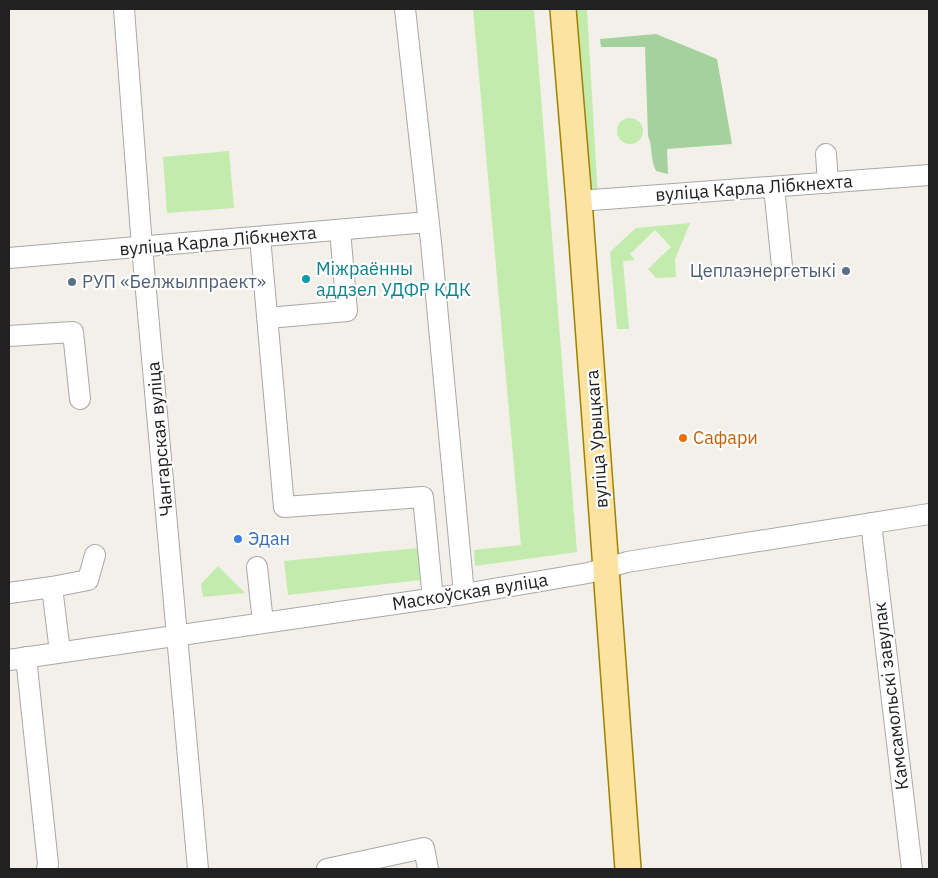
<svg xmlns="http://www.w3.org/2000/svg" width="938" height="878" viewBox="0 0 938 878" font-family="'IBM Plex Sans',sans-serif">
	<rect width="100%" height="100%" fill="#f2f0e8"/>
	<path fill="#c3ebae" d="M473,9H534L577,552L475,566L474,550L521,545Z
		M563,9H587L598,200L579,201Z
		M617 131a13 13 0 1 1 26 0a13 13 0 1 1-26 0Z
		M229,151L234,208L167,213L163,157Z
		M690,223L675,259L676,277L656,278L648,269L671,247L655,230L630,254L635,260L623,261L629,329H617L610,252L636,228Z
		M418,548L421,580L288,595L284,561Z
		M218,566L245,593L203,597L201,584Z"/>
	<path fill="#a4d19d" d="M656,34L717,59L732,144L667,149L668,174L656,171C650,159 653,147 648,136L645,47H601L600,39Z"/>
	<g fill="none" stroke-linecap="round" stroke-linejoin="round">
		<g stroke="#a8a8a8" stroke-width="22">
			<path id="minor" d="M124,9L142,247L198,869
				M405,9L431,242L464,594
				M826,154L828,183
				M774,187L782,266
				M579,201L929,175
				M260,237L284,507L423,497L433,599
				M9,258L428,222
				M268,318L347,311L340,230
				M9,336L73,332L80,399
				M871,523L912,869
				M257,567L263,623
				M52,587L60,652
				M9,593L52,587L88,580L95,555
				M26,657L48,864L47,869
				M9,660L464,594L588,573L627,562L929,514
				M327,869L424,848L428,869"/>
		</g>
		<g stroke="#9f8200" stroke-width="28">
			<path id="major" d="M563,9L579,201L628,869"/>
		</g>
		<use href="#minor" stroke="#fff" stroke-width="20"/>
		<use href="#major" stroke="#fde3a2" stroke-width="25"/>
	</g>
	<g fill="#5c6f8a" stroke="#fff" stroke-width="2">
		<circle cx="846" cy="271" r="5"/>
		<circle cx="72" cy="282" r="5"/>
	</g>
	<circle fill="#0f9aa8" stroke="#fff" stroke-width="2" cx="306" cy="279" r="5"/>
	<circle fill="#e8710a" stroke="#fff" stroke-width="2" cx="683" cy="438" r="5"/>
	<circle fill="#3f7fe0" stroke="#fff" stroke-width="2" cx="238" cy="539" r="5"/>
	<g text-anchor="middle" stroke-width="4.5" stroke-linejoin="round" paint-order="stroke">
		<g font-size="18" fill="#212121" stroke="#fff">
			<text transform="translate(754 188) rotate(-4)" y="6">вуліца Карла Лібкнехта</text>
			<text transform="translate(218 241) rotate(-5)" y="6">вуліца Карла Лібкнехта</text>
			<text transform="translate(160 439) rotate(-95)" y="6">Чангарская вуліца</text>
			<text transform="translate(597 439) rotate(-94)" y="6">вуліца Урыцкага</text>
			<text transform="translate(470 592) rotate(-9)" y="6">Маскоўская вуліца</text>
			<text transform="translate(891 696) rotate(-97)" y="6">Камсамольскі завулак</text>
		</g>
		<g font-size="18" fill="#0d838f" stroke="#fff" text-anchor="start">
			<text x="316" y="275">Міжраённы<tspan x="316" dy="21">аддзел УДФР КДК</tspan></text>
		</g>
		<g font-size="18" fill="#4e5e75" stroke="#fff" text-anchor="end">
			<text x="836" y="277">Цеплаэнергетыкі</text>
			<text x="82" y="288" text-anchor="start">РУП «Белжылпраект»</text>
		</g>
		<g font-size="18" fill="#c56008" stroke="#fff" text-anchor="start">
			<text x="693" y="444">Сафари</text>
		</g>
		<g font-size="18" fill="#366cbe" stroke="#fff" text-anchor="start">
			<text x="248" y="545">Эдан</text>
		</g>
	</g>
	<rect width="938" height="878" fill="none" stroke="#212121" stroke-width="20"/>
</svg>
